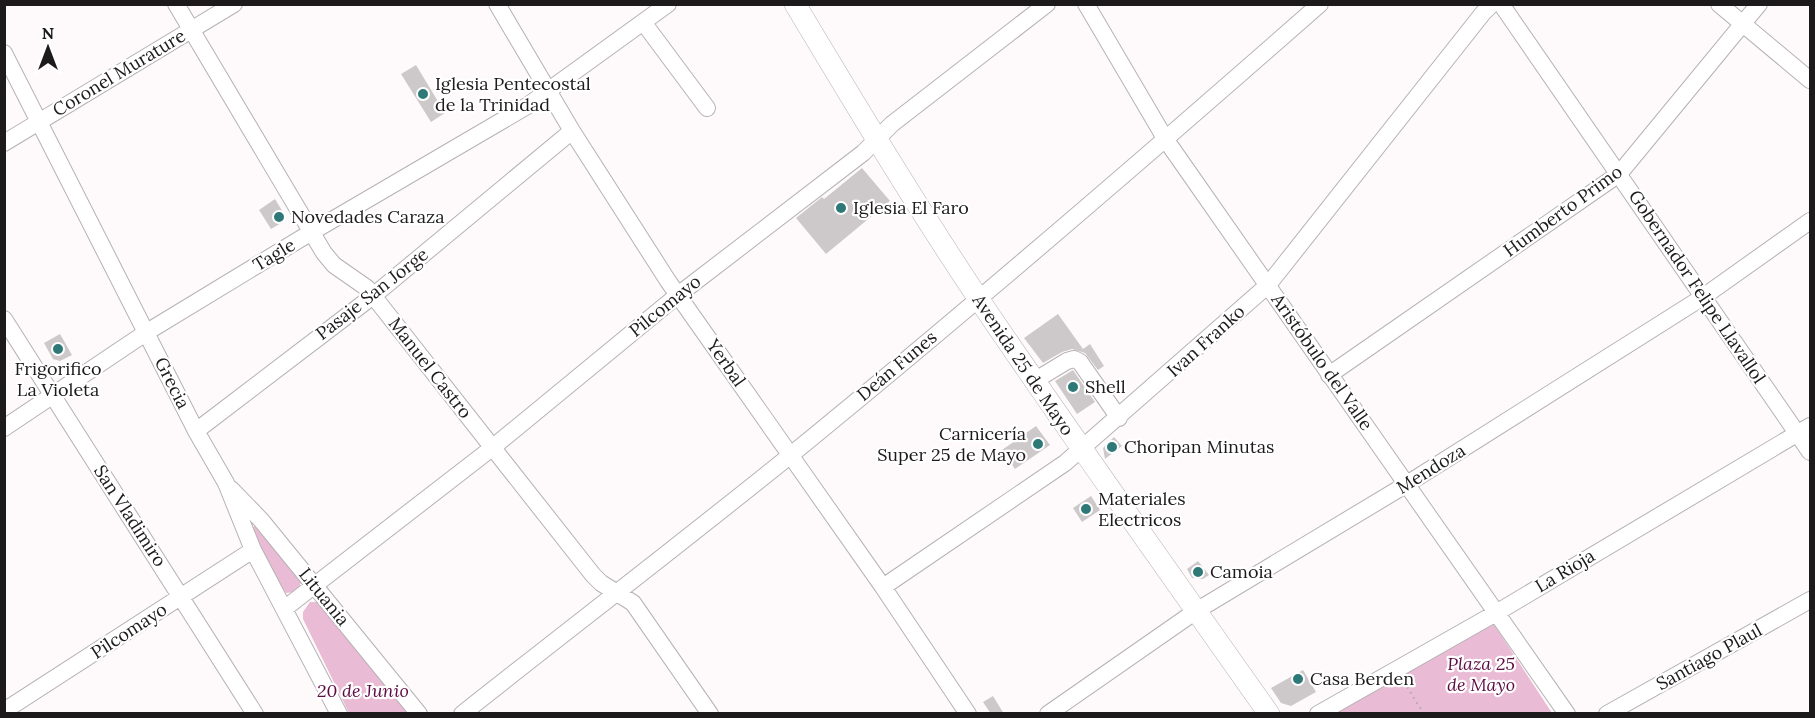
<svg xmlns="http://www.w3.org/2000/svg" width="1815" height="718" viewBox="0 0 1815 718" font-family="Lora,serif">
	<rect width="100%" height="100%" fill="#fefafc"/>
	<path fill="#eabbd4" d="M256,525L302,580C299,589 294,593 286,593L284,590L250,534L251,529Z
		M310,602H316L322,606L413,713H349L303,619V612Z
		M1493,623L1552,713L1333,714Z"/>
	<path fill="#cdc9cb" d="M416,65L445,113L431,122L401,74Z
		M862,168L890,201L826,254L796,218L822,197L824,199Z
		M275,199L284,214L283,222L271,229L259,210Z
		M1058,314L1083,349L1090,344L1104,366L1098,370L1085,353L1072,349L1062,352L1043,363L1024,338Z
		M60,334L72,355L60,361L53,359L44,343Z
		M1073,370L1095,402L1077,414L1055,381Z
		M1036,426L1050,445L1015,469L1002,450Z
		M1114,437L1122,446L1105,459L1103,448Z
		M1091,496L1100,510L1082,522L1073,508Z
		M1198,561L1209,575L1203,579L1192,578L1187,569Z
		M1303,670L1316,692L1291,706L1281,703L1271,688Z
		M993,696L1004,714H991L983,702Z"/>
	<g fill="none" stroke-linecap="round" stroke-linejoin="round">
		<g stroke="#b6b2b4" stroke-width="18">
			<path id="minor" d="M176,4L324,253L334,265L367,288L593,575L601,583L633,603L710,714
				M497,4L572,131L668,281L883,587L968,714
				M1086,4L1166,140L1567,714
				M1501,4L1810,452
				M1719,4L1810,80
				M643,22L707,108
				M4,53L196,431L226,483L253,550L339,714
				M4,143L234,4
				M4,319L255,714
				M1329,375L1619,174L1759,4
				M1034,381L1067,361L1074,359L1080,362L1119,418
				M4,428L147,332L310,233L527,106L668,4
				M196,431L373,296L572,131
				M231,489L261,520L419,714
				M883,587L1065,463L1268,285L1483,13L1492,4
				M284,609L492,448L678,295L863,153L892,124L1047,4
				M4,711L253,550
				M462,714C572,627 683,542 792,454C971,308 1146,157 1320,4
				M1048,714L1196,611L1407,484L1703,297L1810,221
				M1318,714L1496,613L1810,426
				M1607,714L1810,600"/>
		</g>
		<g stroke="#b6b2b4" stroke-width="22">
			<path id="major" d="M795,4C855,104 915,204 980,301C1074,440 1172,576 1269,714"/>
		</g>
		<path stroke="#aba7a9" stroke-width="2" stroke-dasharray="1.5 4.5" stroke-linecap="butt" d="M1404,682L1424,714"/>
		<use href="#minor" stroke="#fff" stroke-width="16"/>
		<use href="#major" stroke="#fff" stroke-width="21"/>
	</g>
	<g fill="#2e7878" stroke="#fff" stroke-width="2">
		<circle cx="423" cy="94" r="6"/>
		<circle cx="841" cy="208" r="6"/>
		<circle cx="279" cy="217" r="6"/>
		<circle cx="58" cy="349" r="6"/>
		<circle cx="1073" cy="387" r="6"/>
		<circle cx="1038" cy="444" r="6"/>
		<circle cx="1112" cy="447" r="6"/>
		<circle cx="1086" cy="509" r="6"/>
		<circle cx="1198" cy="572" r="6"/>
		<circle cx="1298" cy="679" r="6"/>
	</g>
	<g text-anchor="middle" stroke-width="4.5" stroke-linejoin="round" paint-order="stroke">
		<g font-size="18" fill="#1c1a1b" stroke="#fff">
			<text transform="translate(119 73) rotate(-31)" y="6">Coronel Murature</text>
			<text transform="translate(1563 211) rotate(-36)" y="6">Humberto Primo</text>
			<text transform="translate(274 255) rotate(-31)" y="6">Tagle</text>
			<text transform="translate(1697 287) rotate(56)" y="6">Gobernador Felipe Llavallol</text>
			<text transform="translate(372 294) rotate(-38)" y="6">Pasaje San Jorge</text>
			<text transform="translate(665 306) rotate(-39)" y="6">Pilcomayo</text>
			<text transform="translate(1206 341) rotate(-42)" y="6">Ivan Franko</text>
			<text transform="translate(1322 362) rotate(55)" y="6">Aristóbulo del Valle</text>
			<text transform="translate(726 363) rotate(55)" y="6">Yerbal</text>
			<text transform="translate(1023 365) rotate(56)" y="6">Avenida 25 de Mayo</text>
			<text transform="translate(897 366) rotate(-40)" y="6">Deán Funes</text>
			<text transform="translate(430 368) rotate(52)" y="6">Manuel Castro</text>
			<text transform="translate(172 383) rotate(63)" y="6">Grecia</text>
			<text transform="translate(1431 469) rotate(-32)" y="6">Mendoza</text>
			<text transform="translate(130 516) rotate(57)" y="6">San Vladimiro</text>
			<text transform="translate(1565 571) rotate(-31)" y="6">La Rioja</text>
			<text transform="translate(324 597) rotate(51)" y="6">Lituania</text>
			<text transform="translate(129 631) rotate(-33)" y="6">Pilcomayo</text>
			<text transform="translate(1709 657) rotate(-29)" y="6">Santiago Plaul</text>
		</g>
		<g font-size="18" fill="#1c1a1b" stroke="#fff" text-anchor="start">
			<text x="435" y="90">Iglesia Pentecostal<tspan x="435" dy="21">de la Trinidad</tspan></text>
			<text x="853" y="214">Iglesia El Faro</text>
			<text x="291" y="223">Novedades Caraza</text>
			<text x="58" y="375" text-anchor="middle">Frigorifico<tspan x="58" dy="21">La Violeta</tspan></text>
			<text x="1085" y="393">Shell</text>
			<text x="1026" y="440" text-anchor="end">Carnicería<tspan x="1026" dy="21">Super 25 de Mayo</tspan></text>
			<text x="1124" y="453">Choripan Minutas</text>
			<text x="1098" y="505">Materiales<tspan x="1098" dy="21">Electricos</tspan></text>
			<text x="1210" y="578">Camoia</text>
			<text x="1310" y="685">Casa Berden</text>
		</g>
		<g font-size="18" font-style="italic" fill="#5d0b42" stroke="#fff">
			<text x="1481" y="670">Plaza 25<tspan x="1481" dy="21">de Mayo</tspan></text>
			<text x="363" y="697">20 de Junio</text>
		</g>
	</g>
	<rect width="1815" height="718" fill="none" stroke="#1c1a1b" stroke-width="12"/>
	<g transform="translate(48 48)" stroke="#ffffff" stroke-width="4.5" paint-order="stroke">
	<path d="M0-4.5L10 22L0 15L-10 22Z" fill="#1c1a1b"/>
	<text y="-9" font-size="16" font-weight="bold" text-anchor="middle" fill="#1c1a1b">N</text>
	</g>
</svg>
